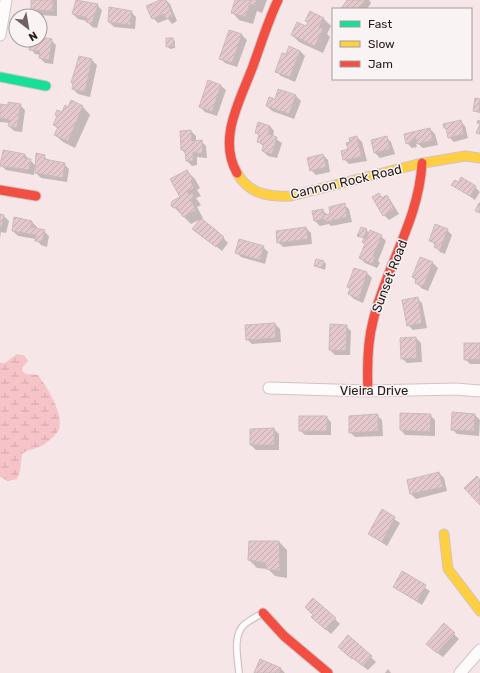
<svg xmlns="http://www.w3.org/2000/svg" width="480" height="673" viewBox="0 0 480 673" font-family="Rubik,sans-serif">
	<defs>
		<pattern id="wetland-marsh" width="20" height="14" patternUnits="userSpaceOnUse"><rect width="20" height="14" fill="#f6c3c8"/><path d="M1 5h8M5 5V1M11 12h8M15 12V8" fill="none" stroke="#d3a7ab"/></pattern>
		<pattern id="building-hatch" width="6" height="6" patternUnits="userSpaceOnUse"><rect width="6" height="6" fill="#e4c8cb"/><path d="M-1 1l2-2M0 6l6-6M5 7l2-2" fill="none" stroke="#c3abae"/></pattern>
	</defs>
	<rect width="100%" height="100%" fill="#f6e6e8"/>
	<path fill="url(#wetland-marsh)" d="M17,354L25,356L28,361L22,368V371L26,374L38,375C47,387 64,414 59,429C56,436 46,444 39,447C33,450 26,450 22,454L20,471L17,479L8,481L0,477V363H5Z"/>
	<path fill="#0003" d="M32,0H57V16L37,15L32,10Z
		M162,0H166L170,4L177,21L172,24L168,19L158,23L153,18Z
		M236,0H267L262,13L257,11L253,24L239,20L232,12Z
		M348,0H369L371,3L367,9H342Z
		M97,5L102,10L97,28L92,27L87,21L78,19L73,14Z
		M110,8L131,12L136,17L135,29L114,27L109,22Z
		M323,18L331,26L327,34L330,37L323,53L299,42L292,35L307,27L309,23L306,21Z
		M242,35L247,40L237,67L225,63L220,58Z
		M40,38L51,40L56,45L53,64L45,63L40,58V55L35,54L26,43V40H40Z
		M172,39L175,41V48L170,49L167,46Z
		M300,51L305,56L295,82L281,76L276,71L287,56Z
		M80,57L92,60L97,65L90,97L78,94L73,89L74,84L72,82Z
		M221,86L226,90L217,116L205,112L200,107Z
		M279,90L296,96L301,101L294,119L272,111L267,106L275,100Z
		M476,99L480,100V113L474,111Z
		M71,102L83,107L90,115L75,148L63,142L55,135L58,129L54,125L68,108Z
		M0,105H20L25,110L22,132L14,131L9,126L10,123L0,122Z
		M460,121L465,126L468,138L454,142L449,137L445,128Z
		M270,126L274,131L273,137L282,143L277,158L268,156L263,151L264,147L258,141L259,136L257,133Z
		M430,129L435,134L438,145L423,148L418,144H416L417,147L412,148L407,143L405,135Z
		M191,131L196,136V142L201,141L206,146L207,158L197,157V165L192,166L187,161L186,154L182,150Z
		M357,137L362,142L367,161L349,164L344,159Z
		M386,137L391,142L395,154L380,158L375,153Z
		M25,155L36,166L44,156L49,161L64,164L69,169L67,182L41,178L36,173V167H35L34,175L6,170L1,165Z
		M323,155L328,160L330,172L316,175L311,170Z
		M187,171L195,179L200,188L197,190L201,196L196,198L201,205L197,207L203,218L191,224L172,205L181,197Z
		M458,183L475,187L480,192L475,200L453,185Z
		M379,194L383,198L386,196L391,201L399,214L389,220L384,215Z
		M344,205L349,209L352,222L331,226L329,224L320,226L315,221L322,210L328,215L331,214Z
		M0,215L4,216L9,221L6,233L1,232L0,238Z
		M15,219L32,222L37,227L36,229L44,231L49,236L47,247L41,245L36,239L18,236L13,231Z
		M201,219L215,229L228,243L222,251L194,229Z
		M306,228L311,233L312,244L283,247L278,242Z
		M366,230L370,233L381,236L386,241L378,261L380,263L377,268L365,263L360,258L366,244L365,239L358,235Z
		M447,230L452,235L445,254L440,252L431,240Z
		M263,247L268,252L265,264L241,257L237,253Z
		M324,262L326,264L325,270L315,266Z
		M433,263L438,268L428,291L421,288L413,277Z
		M367,273L372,278L363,303L354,299L349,294L351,289L349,287Z
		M417,298L422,303L427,328L413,330L408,325Z
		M275,324L280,329L281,342L252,344L247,339Z
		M346,326L351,331L350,355H335L330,350Z
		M416,338L421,343L422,362L407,363L402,358Z
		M480,344V364H470L465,359Z
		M377,415L382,420L383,436L355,437L350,432Z
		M430,415L435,420V436L405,435L401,430Z
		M475,415L480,420L479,436L457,434L452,429Z
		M326,417L331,422V435H305L300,430Z
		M274,429L279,434V450H256L251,445Z
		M439,473L444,478L447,491L416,499L411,494Z
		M382,511L400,523L387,546L369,534Z
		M279,542L287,550V578L275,576L268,569L257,568L249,560Z
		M402,573L430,591L422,605L394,587Z
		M335,619L340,624L331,634L318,622Z
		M454,634L459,639L443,657L432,649Z
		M344,652L371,657L376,662L368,670Z
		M261,661L281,669L285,673H256Z
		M388,669L391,673H385Z"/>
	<path fill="url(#building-hatch)" stroke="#c9bbbd" d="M31,0H53V11L31,10Z
		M76,0L98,4L92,24L86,22L87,18L72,14Z
		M160,0H166L173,16L166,19L164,14L152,19L146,6Z
		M235,0H257L255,6L250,4L245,17L231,13Z
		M347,0H365L359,9H341Z
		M109,7L132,11L130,25L108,22Z
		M310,11L324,18L319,27L323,29L315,46L291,35L297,22L306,26L308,22L305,21Z
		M229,30L242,34L232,63L219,59Z
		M40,37L52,39L49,60L39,58L40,51L29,50L30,44L24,43L25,40H40Z
		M166,38H173L174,46L166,47Z
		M289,46L300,51L290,77L275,72L282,53L286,54Z
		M79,56L92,59L85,92L72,89L73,83H71Z
		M208,80L221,85L212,112L199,107Z
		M278,89L296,95L289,114L266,106L269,97L275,99Z
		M475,98L480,99L479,112L473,111Z
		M71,100L83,106L68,141L54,135L58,127L53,125L57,116L55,115L57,110L62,112L65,105L68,107Z
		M8,102L21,104L17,128L8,126L10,120L0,118V104L8,105Z
		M461,120L464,134L448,138L446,128H444L443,124Z
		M478,120L480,121V134L476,133L480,124L477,123Z
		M258,122L270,126L268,134L277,137L272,154L262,151L264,144L257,142L259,134L255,133Z
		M430,128L433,140L417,144L416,138L412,139V142L406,144L404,134Z
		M191,130L192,141L202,140L203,154L193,152V161H186L185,150H181L180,131Z
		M357,136L362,157L343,160L341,151L348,149L346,143L350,142L349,138Z
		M387,136L390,149L374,153L371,140Z
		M3,150L25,154L24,158L31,159L29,170L0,166Z
		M36,153L45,155L44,159L65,163L63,178L35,173Z
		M323,154L326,167L310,171L307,158Z
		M187,170L193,180L191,182L194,188L187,191L189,195L192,193L195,197L190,199L196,210L183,217L177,207L174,208L171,206L172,201L180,197L170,179Z
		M461,177L476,186L470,196L451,185L455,180L458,182Z
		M379,193L382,198L387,195L394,209L383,216L372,197Z
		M345,203L347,217L325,222L324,219L314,221L312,211L323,209L324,215L330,214L329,207Z
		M479,203H480V213L475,211Z
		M0,214L4,215L1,229L0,228Z
		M14,217L32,221L31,227L45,230L42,242L35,241L36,235L12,231Z
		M201,218L224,237L216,247L192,229Z
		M435,224L448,229L440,250L434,247L436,243L429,241Z
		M306,227L308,239L277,243L276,231Z
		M361,227L367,229L364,238L357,236Z
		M370,230L382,235L373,256L375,257L372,264L359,258L365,244L362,242L364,238L366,239Z
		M239,239L264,246L260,260L235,253Z
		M420,257L433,262L423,287L415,283L416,279L412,277Z
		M316,259L324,261L322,268L314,266Z
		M354,268L367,272L359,299L348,294L350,288L347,287Z
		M418,297L422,323L407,326L402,300Z
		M275,323L276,338L246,340L245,325Z
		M330,324L347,325L346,351L329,350Z
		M416,337L417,358L401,359L400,338Z
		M464,343H480V359L464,360Z
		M452,412L475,414L474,431L451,430Z
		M400,413L431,414L430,432L400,430Z
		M378,414V431L349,433V416Z
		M299,416H327V431H299Z
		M274,428V445H250V429Z
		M439,472L443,487L410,494L407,480Z
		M477,476L480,480V505L464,488Z
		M382,509L395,517L382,542L368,534Z
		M249,541H279L280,571L266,569V563L248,560Z
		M402,571L426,585L417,601L393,587Z
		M313,598L336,618L326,630L311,617L313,615L305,607Z
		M444,623L455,633L437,653L426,644Z
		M348,635L372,656L363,666L353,658L352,659L338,647Z
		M260,659L281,668L279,673H254Z"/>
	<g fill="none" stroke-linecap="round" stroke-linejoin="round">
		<g stroke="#d1c4c5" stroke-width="8">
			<path id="lane" d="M239,673C238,659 232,634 245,624C250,620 256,617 261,614"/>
		</g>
		<g stroke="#d1c4c5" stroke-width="13">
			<path id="street" d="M0,35L6,0
				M269,388L368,391L456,389L480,391
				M460,673L480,650"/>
		</g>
		<g stroke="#d1c4c5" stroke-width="11">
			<path id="fast" d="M0,77L46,86"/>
		</g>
		<g stroke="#d1c4c5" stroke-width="11">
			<path id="slow" d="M237,173C249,194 268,197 291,196L418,164L465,156L480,158
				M444,534L448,569L480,611"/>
		</g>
		<g stroke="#d1c4c5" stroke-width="11">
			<path id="jam" d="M237,173C217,138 241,99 253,66C261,44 268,21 278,0
				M0,190L36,196
				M368,391C367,368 367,344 373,321C386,266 419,220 422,163
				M263,613L284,636L328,673"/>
		</g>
		<use href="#lane" stroke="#fefbfc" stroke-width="5.5"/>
		<use href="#street" stroke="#fefbfc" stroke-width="11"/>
		<use href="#fast" stroke="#16e098" stroke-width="9"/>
		<use href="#slow" stroke="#ffcf43" stroke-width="9"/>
		<use href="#jam" stroke="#f24e42" stroke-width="9"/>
	</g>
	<g text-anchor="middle" stroke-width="3" stroke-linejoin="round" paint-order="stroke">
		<g font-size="13" fill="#261a1b" stroke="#faf3f3">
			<text transform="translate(346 181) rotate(-13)" y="5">Cannon Rock Road</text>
			<text transform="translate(389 276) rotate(-69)" y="5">Sunset Road</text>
			<text x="374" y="395">Vieira Drive</text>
		</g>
	</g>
	<rect x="332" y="8" width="140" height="72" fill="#faf3f3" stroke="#a59c9d"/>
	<rect x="340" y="21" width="20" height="6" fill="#16e098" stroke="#a59c9d"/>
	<text x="368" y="28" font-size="12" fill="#261a1b">Fast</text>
	<rect x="340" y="41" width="20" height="6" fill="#ffcf43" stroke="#a59c9d"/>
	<text x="368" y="48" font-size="12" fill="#261a1b">Slow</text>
	<rect x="340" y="61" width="20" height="6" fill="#f24e42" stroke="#a59c9d"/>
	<text x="368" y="68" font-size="12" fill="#261a1b">Jam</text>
	<g transform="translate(28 28) rotate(149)"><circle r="19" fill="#faf3f3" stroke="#a59c9d"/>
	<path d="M0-3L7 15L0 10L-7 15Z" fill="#6f6163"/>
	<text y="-6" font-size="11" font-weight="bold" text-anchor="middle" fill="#261a1b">N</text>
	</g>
</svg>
